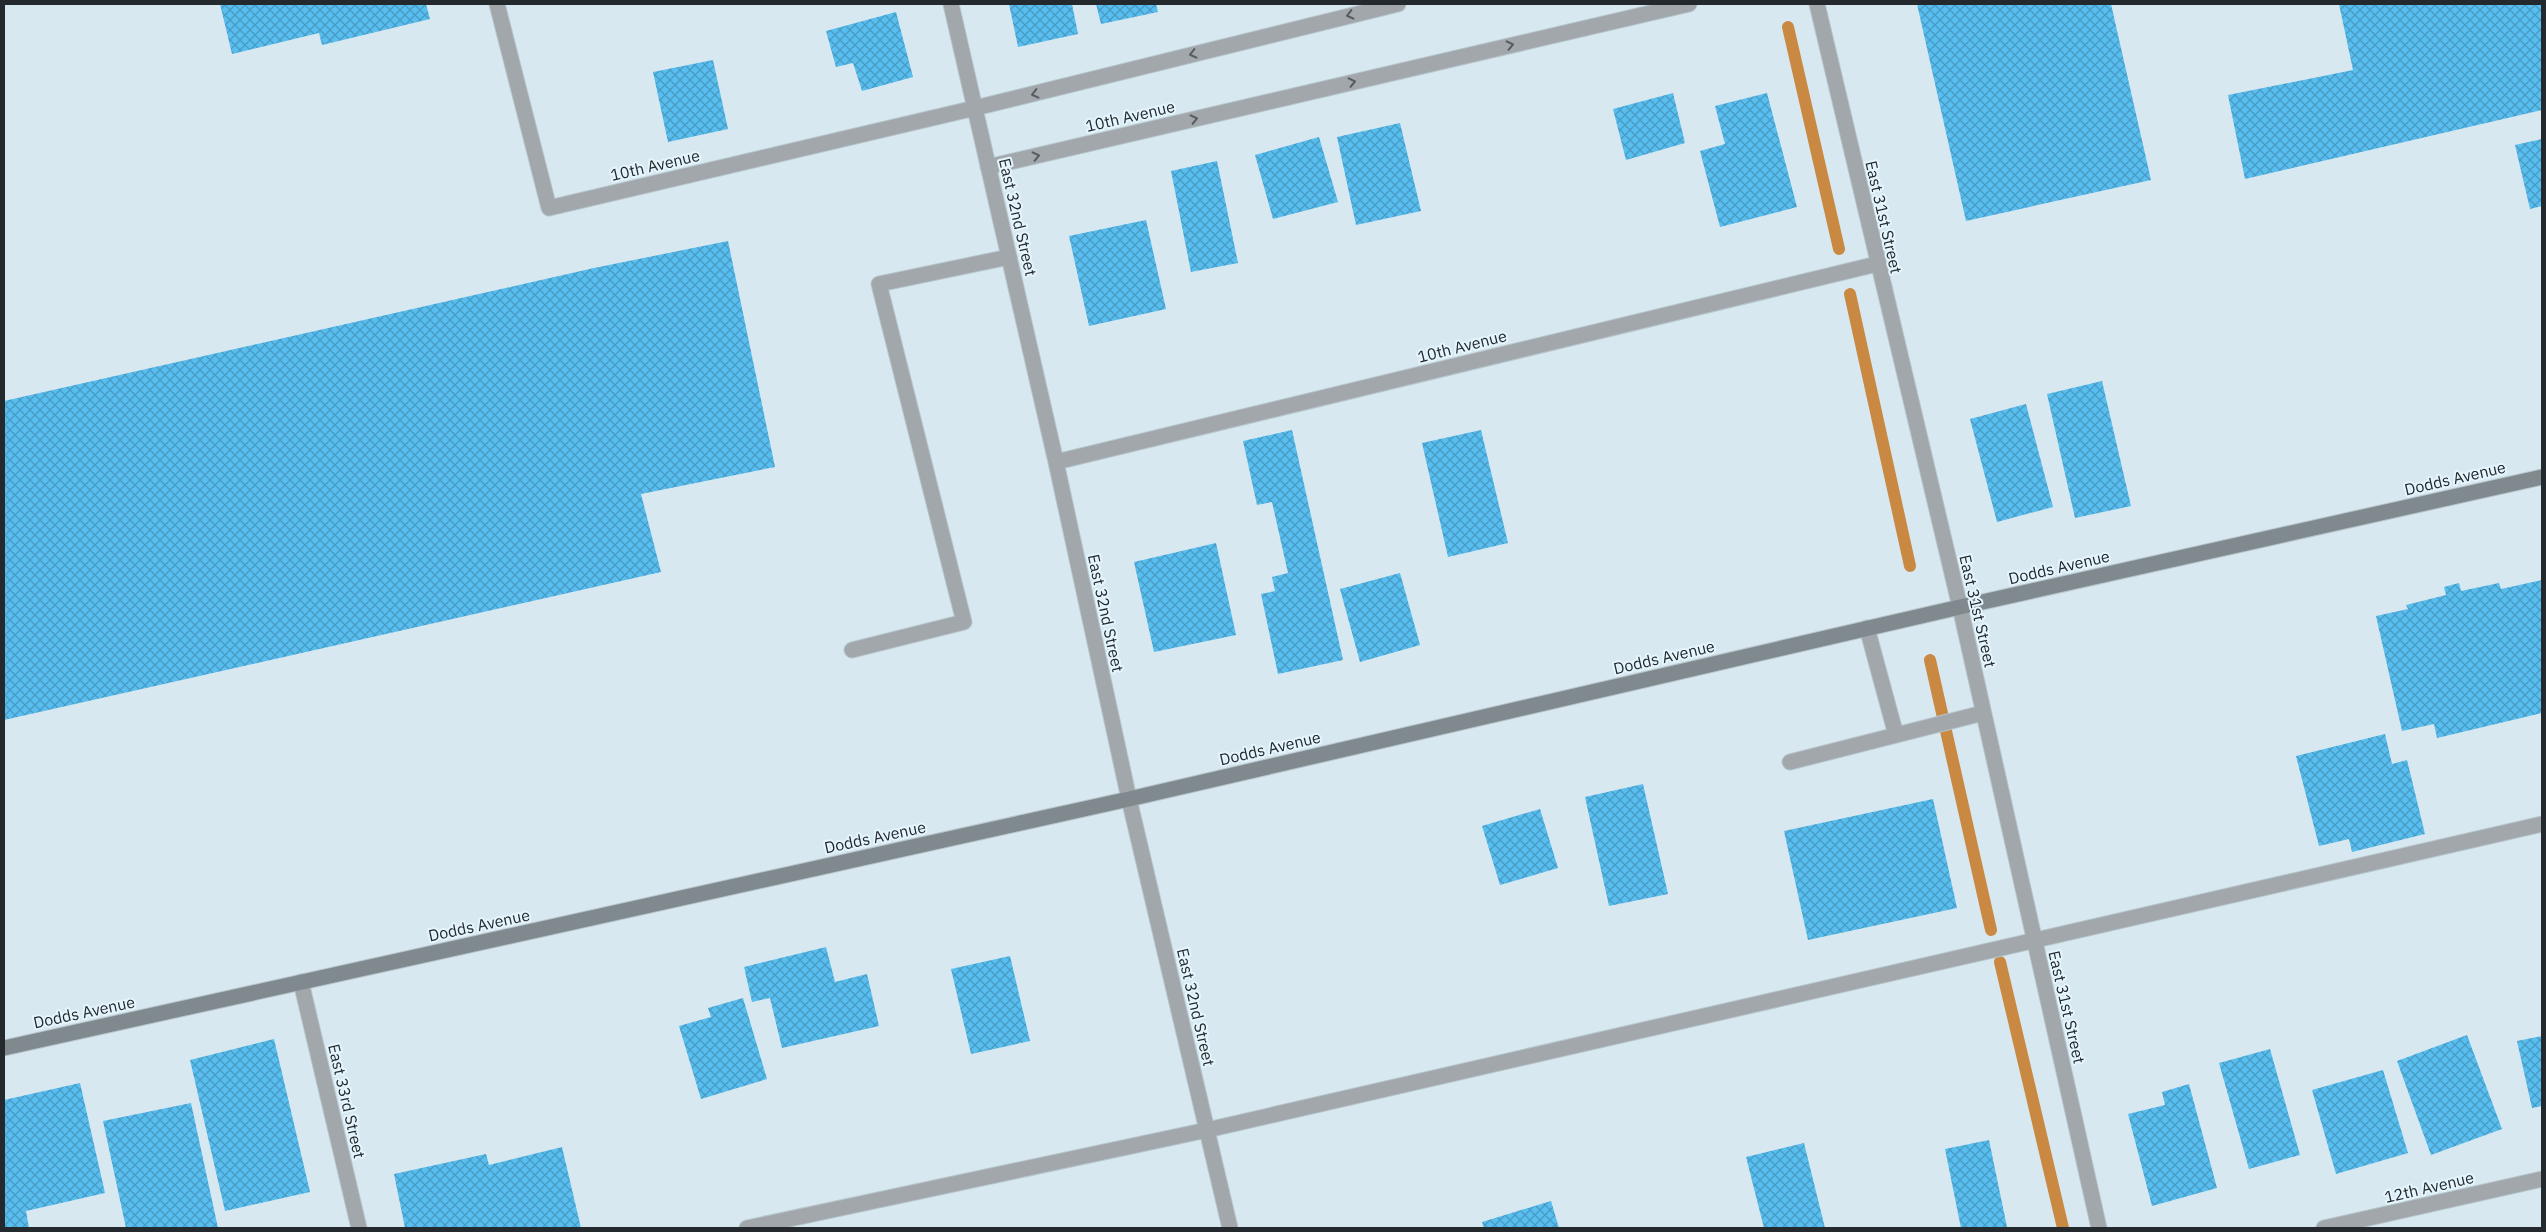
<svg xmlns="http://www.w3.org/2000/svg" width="2546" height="1232" viewBox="0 0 2546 1232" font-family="'IBM Plex Sans',sans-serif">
	<defs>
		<pattern id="building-cross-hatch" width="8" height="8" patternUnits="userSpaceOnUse" patternTransform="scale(1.25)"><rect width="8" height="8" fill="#58beef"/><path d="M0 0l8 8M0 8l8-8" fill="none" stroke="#489ac2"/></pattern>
	</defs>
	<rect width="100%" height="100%" fill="#d8e8f0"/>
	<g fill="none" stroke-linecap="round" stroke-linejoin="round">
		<path stroke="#ca8943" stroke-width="12" d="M1788,27L1839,249
			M1850,294L1910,566
			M1930,660L1991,930
			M2000,962L2063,1228"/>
	</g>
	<path fill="url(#building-cross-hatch)" d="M220,4H426L430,19L322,45L319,33L232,54Z
		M1009,4H1072L1078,34L1018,47Z
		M1096,4H1156L1158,12L1101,24Z
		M1917,4H2111L2151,180L1966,221Z
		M2339,4H2542V110L2245,179L2228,95L2353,70Z
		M896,12L913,77L862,91L853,63L836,67L826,31Z
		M713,60L728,129L668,142L653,72Z
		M1673,93L1685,143L1626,160L1613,109Z
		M1767,93L1797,207L1720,227L1700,151L1725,144L1715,106Z
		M1400,123L1421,211L1356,225L1337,137Z
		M1319,137L1338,202L1273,219L1255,155Z
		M2542,139V206L2530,209L2515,145Z
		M1217,161L1238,263L1191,272L1171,171Z
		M1146,220L1166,309L1089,326L1069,236Z
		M728,241L775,467L641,494L661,572L4,720V401L594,268Z
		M2102,381L2131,506L2075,518L2047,394Z
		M2026,404L2053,507L1997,522L1970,419Z
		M1292,430L1343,660L1278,674L1261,594L1275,591L1272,577L1288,573L1272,502L1257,505L1243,441Z
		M1481,430L1508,543L1448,557L1422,443Z
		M1216,543L1236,635L1154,652L1134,562Z
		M1400,573L1420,645L1360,662L1340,589Z
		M2542,580V713L2437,738L2434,724L2402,731L2376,616L2408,609L2406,605L2446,595L2444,587L2459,583L2461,591L2499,583L2501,589Z
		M2385,734L2392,764L2407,760L2425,834L2352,852L2349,839L2319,846L2296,756Z
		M1643,784L1668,894L1609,906L1585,797Z
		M1933,799L1957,908L1808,940L1784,831Z
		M1540,809L1558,868L1500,885L1482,826Z
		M826,947L835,982L867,974L879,1026L782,1048L770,998L752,1002L744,967Z
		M1010,956L1030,1041L971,1054L951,969Z
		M743,998L767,1079L701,1099L679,1026L711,1017L708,1008Z
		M2467,1035L2502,1129L2431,1155L2397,1061Z
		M2542,1036V1106L2532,1108L2517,1041Z
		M274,1039L310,1192L225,1211L190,1060Z
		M2270,1049L2300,1155L2249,1169L2219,1063Z
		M2383,1070L2408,1153L2336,1174L2312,1090Z
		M80,1083L105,1193L26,1211L29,1228H4V1100Z
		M2189,1084L2217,1188L2152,1206L2128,1114L2165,1105L2162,1092Z
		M191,1103L218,1228H126L103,1121Z
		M1989,1140L2007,1227L1961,1228L1945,1149Z
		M1804,1143L1825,1228H1764L1746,1157Z
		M562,1147L581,1228H405L394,1174L486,1154L489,1165Z
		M1551,1201L1559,1228H1484L1482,1222Z"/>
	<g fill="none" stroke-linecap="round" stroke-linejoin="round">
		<g stroke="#b7c6cd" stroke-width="17">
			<path id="lane" d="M1867,628L1896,735
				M852,650L964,622L879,284L1009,257
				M1790,762L1983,713
				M747,1228L1207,1130L2542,824"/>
		</g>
		<g stroke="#b7c6cd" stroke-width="17">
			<path id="street" d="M497,4L549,208L975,108L1398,4
				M951,4L1056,462L1129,799L1230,1228
				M1817,4L1960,607L2099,1228
				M988,167L1689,4
				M1056,462L1877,264
				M301,982L359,1228
				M2324,1228L2542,1179"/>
		</g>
		<g stroke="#b7c6cd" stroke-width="17">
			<path id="secondary" d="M4,1048L1129,799L1960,607L2542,477"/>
		</g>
		<use href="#lane" stroke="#a1a7ab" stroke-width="15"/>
		<use href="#street" stroke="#a1a7ab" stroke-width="15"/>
		<use href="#secondary" stroke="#80898e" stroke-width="15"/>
	</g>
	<defs><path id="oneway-chevron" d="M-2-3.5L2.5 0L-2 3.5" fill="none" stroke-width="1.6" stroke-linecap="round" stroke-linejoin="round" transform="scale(1.25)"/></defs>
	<g stroke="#555b5f">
		<use href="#oneway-chevron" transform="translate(1350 15) rotate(166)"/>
		<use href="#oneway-chevron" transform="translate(1510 45) rotate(-13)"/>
		<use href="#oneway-chevron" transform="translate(1193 54) rotate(166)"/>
		<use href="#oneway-chevron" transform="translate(1352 82) rotate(-13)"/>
		<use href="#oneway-chevron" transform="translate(1035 94) rotate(166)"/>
		<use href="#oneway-chevron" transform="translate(1194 119) rotate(-13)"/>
		<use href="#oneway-chevron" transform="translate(1036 156) rotate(-13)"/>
	</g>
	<g text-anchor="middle" stroke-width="4" stroke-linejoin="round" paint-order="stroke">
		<g font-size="16" fill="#23292c" stroke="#e5f5fe">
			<text transform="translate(1130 116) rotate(-13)" y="6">10th Avenue</text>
			<text transform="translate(655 165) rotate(-13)" y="6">10th Avenue</text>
			<text transform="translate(1018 217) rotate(77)" y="6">East 32nd Street</text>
			<text transform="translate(1884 217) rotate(77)" y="6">East 31st Street</text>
			<text transform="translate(1462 346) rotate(-14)" y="6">10th Avenue</text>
			<text transform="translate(2455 478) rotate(-13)" y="6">Dodds Avenue</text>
			<text transform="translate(2059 567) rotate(-13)" y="6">Dodds Avenue</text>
			<text transform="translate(1978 611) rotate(77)" y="6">East 31st Street</text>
			<text transform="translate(1106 613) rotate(78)" y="6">East 32nd Street</text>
			<text transform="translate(1664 657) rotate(-13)" y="6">Dodds Avenue</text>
			<text transform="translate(1270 748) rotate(-13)" y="6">Dodds Avenue</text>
			<text transform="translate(875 837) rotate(-12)" y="6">Dodds Avenue</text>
			<text transform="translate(479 925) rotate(-12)" y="6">Dodds Avenue</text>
			<text transform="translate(1196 1007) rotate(77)" y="6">East 32nd Street</text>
			<text transform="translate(2067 1007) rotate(77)" y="6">East 31st Street</text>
			<text transform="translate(84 1012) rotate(-12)" y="6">Dodds Avenue</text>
			<text transform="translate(347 1101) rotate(77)" y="6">East 33rd Street</text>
			<text transform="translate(2429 1187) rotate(-13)" y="6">12th Avenue</text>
		</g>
	</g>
	<rect width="2546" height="1232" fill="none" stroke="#23292c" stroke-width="10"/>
</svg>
